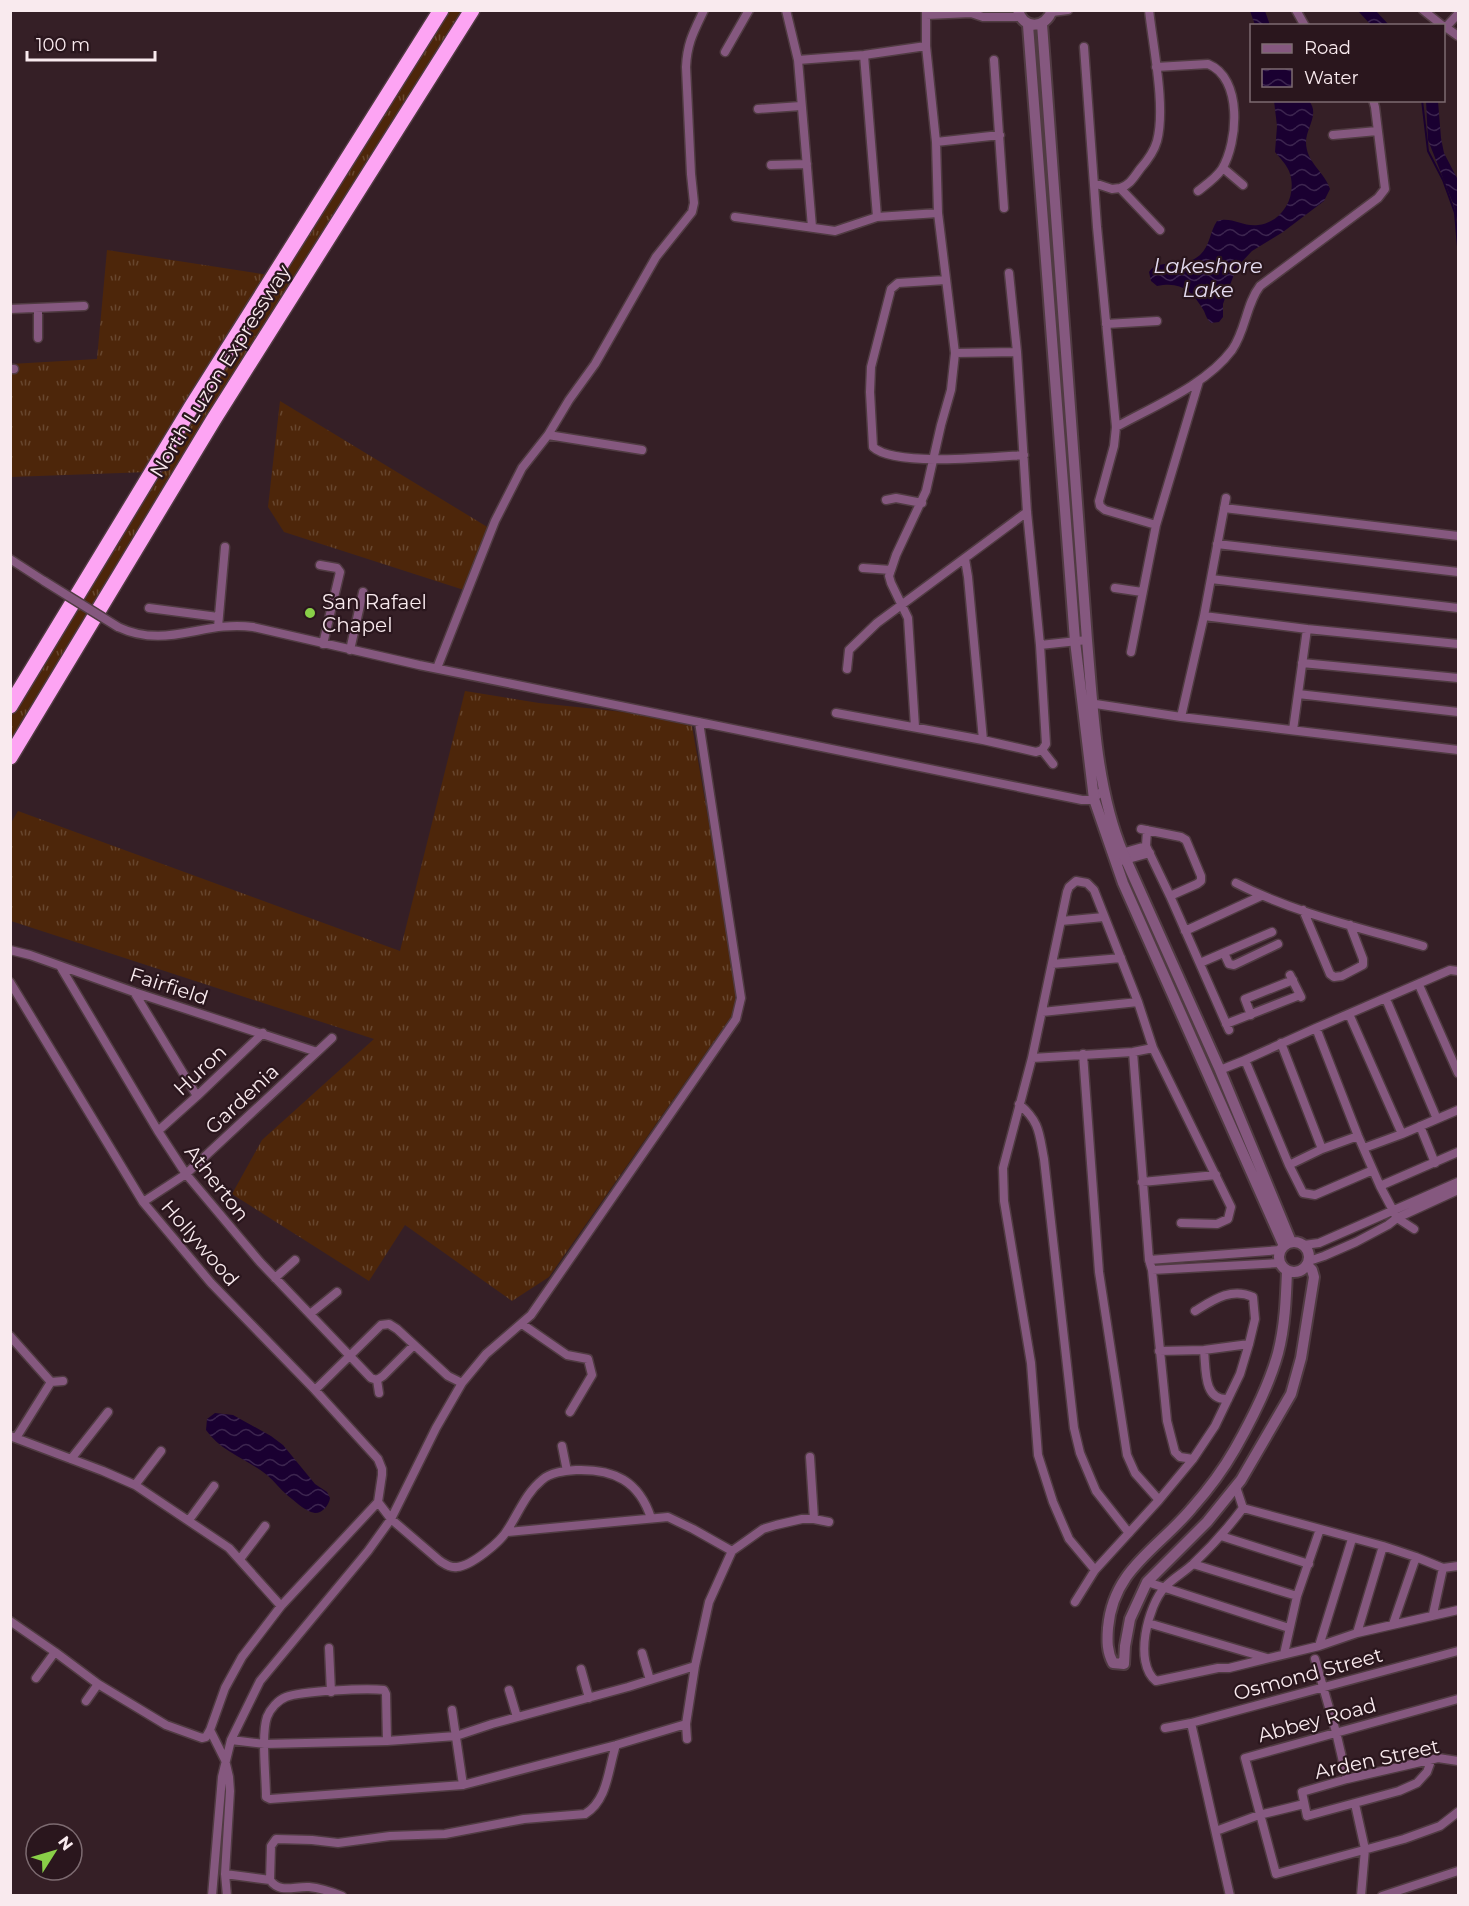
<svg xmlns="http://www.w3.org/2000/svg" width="1469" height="1906" viewBox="0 0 1469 1906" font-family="Montserrat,sans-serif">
	<defs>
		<pattern id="grass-tufts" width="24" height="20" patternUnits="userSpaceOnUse" patternTransform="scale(1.5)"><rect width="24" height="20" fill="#4d260a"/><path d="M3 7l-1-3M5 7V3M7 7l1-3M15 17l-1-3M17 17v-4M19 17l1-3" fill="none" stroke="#67462e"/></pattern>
		<pattern id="water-waves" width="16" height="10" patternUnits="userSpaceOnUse" patternTransform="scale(1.5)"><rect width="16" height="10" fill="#1a0031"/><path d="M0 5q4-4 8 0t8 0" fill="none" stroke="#3c254f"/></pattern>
	</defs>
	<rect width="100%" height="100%" fill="#351f26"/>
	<path fill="url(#grass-tufts)" d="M445,11H465L11,744V714L83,589Z
		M107,250L269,275L148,472L11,477V364L97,359Z
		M280,401L489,528L464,590L284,532L268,507Z
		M465,691L539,703L633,713L692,726L718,875L735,990V1011L549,1277L512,1301L405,1225L369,1281L232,1194L262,1140L374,1039L11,921V823L18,811L400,951Z"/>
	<path fill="url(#water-waves)" d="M1250,11H1265L1270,25H1255Z
		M1358,11H1376L1389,25H1371Z
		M1274,101H1309C1320,114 1306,128 1306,142C1306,163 1325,172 1330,189L1324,201L1283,232L1252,251L1237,267L1228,290L1223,304V317L1219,322L1211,323C1207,319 1206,316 1204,311C1192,290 1180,281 1157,286L1151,281L1149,272C1160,256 1180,272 1200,255C1210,246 1210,231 1217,221C1231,216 1243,227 1258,225C1284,222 1298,194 1289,171C1286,164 1280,158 1275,152L1277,126Z
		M1426,101H1438L1441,138L1444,153L1458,180V226L1454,206L1428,140Z
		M215,1413L233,1415L271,1436L283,1445L315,1484L327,1492L330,1498C329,1505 323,1513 315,1513C304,1511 295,1501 287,1495C280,1489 274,1481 267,1475C247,1459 220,1451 206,1430L207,1419Z"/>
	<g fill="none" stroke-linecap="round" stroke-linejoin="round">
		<path stroke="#1a0031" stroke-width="2" d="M1422,100L1428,151L1443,180L1455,213L1458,247"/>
		<g stroke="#503b42" stroke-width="11">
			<path id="minor" d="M786,10L798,60L812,227
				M1296,10L1305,26
				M1423,10L1443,26
				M1052,12L1068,10
				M926,15L971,13L983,17H1019
				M1444,26L1458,36
				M1446,27L1458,14
				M1084,47L1097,227L1116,427L1114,446L1099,501L1100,506L1105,510L1156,525
				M725,52L749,10
				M864,55L877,217
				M798,60L864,55L926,46
				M994,60L1004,208
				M1156,67L1208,64C1243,78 1238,142 1222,169C1216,178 1207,184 1198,191
				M758,109L801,106
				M1333,135L1377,131
				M936,142L1000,135
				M771,165L807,164
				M1223,168L1243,185
				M1094,183L1112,189L1120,188L1160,230
				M1120,188C1130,185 1134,177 1140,169C1147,161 1154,152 1157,141C1166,107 1153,47 1149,10
				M735,217L835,231L877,217L938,213
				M946,280L898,283L891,289L871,367L870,392L873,447C894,467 994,457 1024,455
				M10,309L84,306
				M1106,324L1157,321
				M38,338V308
				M955,353L1017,352
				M10,369H14
				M1116,427C1154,406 1206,385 1232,350C1246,330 1246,304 1260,286L1378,198L1385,189L1375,107L1373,100
				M548,435L569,400L595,364L656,257L692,212L694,203L691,174L686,67C687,43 694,31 704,10
				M886,500L896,498L922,503
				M1224,508L1458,536
				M1217,544L1458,572
				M10,559L44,581
				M965,559L968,577L983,740
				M320,565L337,568L340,572L323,644
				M863,568L891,570
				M1211,579L1458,608
				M1115,588L1142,592
				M149,608L218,617
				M1204,616L1226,498
				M118,627C167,650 203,620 253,627L419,665L1082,800H1091L1104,790
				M218,627L225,547
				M1040,645L1087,640
				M350,650L363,592
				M1131,652L1156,525L1199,381
				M1302,663L1458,678
				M437,668L495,521L522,468L548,435L642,450
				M847,669L849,650L877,623L1027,512
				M1298,694L1458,712
				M1089,703L1181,717L1458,750
				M836,713L983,740L1036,752L1042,750L1046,744L1040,645L1027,512L1017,352L1009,273
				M1181,717L1204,616L1307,629L1458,644
				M915,727L908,618L891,583L889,576L896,555L926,491L941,425L951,390L955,353L938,213L936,142L926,46V10
				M1293,730L1307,629
				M1042,750L1053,764
				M1141,829L1181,837L1186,840L1201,876V881L1197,884L1170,896
				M1147,830L1146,846L1170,896L1229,1030
				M1118,854L1146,846
				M1121,861L1150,853
				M1236,883C1294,913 1361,928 1423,946
				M1303,910L1330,974L1334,977L1342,976L1363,965V959L1350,925
				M1061,921L1104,917
				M1185,931L1261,896
				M10,950L30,955L134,992L317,1052
				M1224,953L1229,964L1234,965L1278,944
				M1200,963L1272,932
				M1052,964L1121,958
				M60,966L158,1131L186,1174L260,1262L371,1378L377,1380L379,1393
				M1290,975L1301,997
				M10,982L143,1202L211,1283L315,1390L378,1459L382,1469V1475L378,1502L281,1606L242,1657L225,1688L210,1730L206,1737L202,1738L166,1725L98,1684L55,1652L10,1621
				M1419,985L1458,1073
				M134,992L197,1096
				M1386,999L1437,1119
				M1042,1012L1138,1002
				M1349,1014L1402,1134
				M1251,1015L1245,999L1293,980
				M1226,1024L1300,995
				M1316,1028L1450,970L1458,971
				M1281,1043L1322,1149L1358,1136
				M1133,1052L1149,1260L1152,1270L1167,1421L1175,1452L1180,1457L1193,1459
				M1083,1054L1099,1272L1127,1455L1135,1473L1159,1500
				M1032,1058L1133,1052L1153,1048
				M1220,1070L1245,1060
				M1019,1104C1040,1122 1039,1133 1044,1159L1074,1428L1080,1453L1096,1491L1129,1533
				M1420,1126L1435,1163
				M158,1131L197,1096L263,1033
				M1364,1148L1402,1134L1458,1110
				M1289,1165L1322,1149
				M1373,1170L1315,1195L1303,1193L1289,1165L1245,1060L1316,1028L1358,1136L1380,1186L1397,1218L1414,1229
				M1142,1182L1216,1175
				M1380,1186L1458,1152
				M143,1202L186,1174L332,1038
				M1304,1245L1319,1243L1458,1182
				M1149,1260L1281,1250
				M1309,1261L1324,1256L1356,1242L1388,1225L1397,1218L1458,1190
				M1152,1270L1280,1263
				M275,1278L295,1260
				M310,1314L337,1292
				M522,1324L567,1355L588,1359L592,1375L570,1412
				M10,1336L51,1382L63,1381
				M1204,1350C1206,1369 1203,1401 1228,1399
				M1159,1351L1204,1350L1249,1344
				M377,1380L383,1376L414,1345
				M315,1390L381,1325L389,1324L397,1329L448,1376L462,1383
				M10,1436L103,1471L135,1485L229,1548L281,1606
				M16,1438L51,1382
				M562,1446L567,1471
				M810,1457L814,1519
				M71,1459L108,1412
				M1238,1484L1236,1487L1243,1508
				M135,1485L161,1451
				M378,1502L391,1519L440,1561C445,1564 450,1568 457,1567C471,1566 501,1542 508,1529C519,1512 526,1493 542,1480C551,1472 565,1471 577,1470C614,1469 639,1481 651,1518
				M1243,1508C1228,1528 1212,1546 1194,1563C1185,1572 1173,1578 1165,1587C1148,1605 1133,1663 1156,1681L1218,1668H1229L1319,1646L1357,1633L1458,1610
				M1243,1508L1383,1546L1416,1557L1443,1568L1458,1566
				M189,1520L214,1486
				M507,1532L668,1517L693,1529L732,1551
				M1221,1536L1309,1564
				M240,1559L265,1526
				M1193,1564L1297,1596
				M1095,1570L1069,1539L1053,1502L1038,1455L1031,1363L1004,1201L1003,1168L1032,1058L1067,892L1069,887L1076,881L1087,883L1094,890L1138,1002L1153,1048L1231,1207L1228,1219L1217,1224L1181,1223
				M1147,1582L1289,1628
				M1075,1602L1095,1570L1159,1500L1193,1459L1215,1426L1240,1374L1249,1344L1255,1319L1253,1297C1231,1287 1213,1300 1195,1311
				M1433,1614L1443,1568
				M1148,1623L1267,1658
				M1393,1624L1416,1557
				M1357,1633L1383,1546
				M1319,1646L1352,1539
				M329,1648L331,1692
				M642,1653L650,1680
				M1284,1654L1297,1596L1320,1529
				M1315,1659L1336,1732L1347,1779
				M581,1669L589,1698
				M36,1678L55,1652
				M509,1690L517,1717
				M1458,1699L1245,1758L1276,1874L1404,1839L1440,1826L1458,1812
				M86,1701L98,1684
				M452,1710L463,1785
				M1191,1723L1230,1896
				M1165,1728L1191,1723L1458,1651
				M210,1730L225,1760L229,1777L230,1791L225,1874L227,1896
				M687,1739L686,1724L695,1666L709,1602L732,1551L763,1529L776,1525L802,1519H814L829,1522
				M231,1740L265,1744L387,1741L456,1736L492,1724L628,1687L695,1666
				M387,1741L386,1694L384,1690C366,1688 301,1691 286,1697C278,1700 270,1709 267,1717C261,1735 266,1776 266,1797L270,1799L463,1785L616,1745L686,1724
				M1431,1761L1427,1772L1417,1783L1399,1791L1307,1816L1302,1792L1347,1779L1438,1758L1458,1761
				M1355,1804L1365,1849L1361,1896
				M1216,1831L1259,1815L1304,1804
				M225,1874L270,1880C280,1894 294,1886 309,1887C320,1888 332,1892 342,1896
				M270,1880L271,1846L276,1839L312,1840L338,1843L390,1836L445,1834L524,1819L585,1814C608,1800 608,1769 616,1745
				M212,1896L222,1777L231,1740L260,1681L368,1551L391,1519L436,1428L462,1383L486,1354L531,1315L736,1019L741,998L699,722
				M1382,1896L1458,1871"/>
		</g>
		<g stroke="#503b42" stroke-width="14">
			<path id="tertiary" d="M1018,10C1023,30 1046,29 1052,10
				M1042,24L1087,640C1093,709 1096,789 1123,853L1220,1070L1291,1242
				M1028,25L1075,641L1094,799L1123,883L1284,1246
				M1279 1257a15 15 0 1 1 30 0a15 15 0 1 1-30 0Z
				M1287,1271C1286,1298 1285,1326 1278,1353C1269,1386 1252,1419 1235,1449C1223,1470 1208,1490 1192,1508C1158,1549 1113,1569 1108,1628C1107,1641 1107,1652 1113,1663L1124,1664L1125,1646L1130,1619L1147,1582L1207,1522L1241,1480L1291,1394L1301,1358L1314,1277L1312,1270L1307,1265"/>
		</g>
		<g stroke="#503b42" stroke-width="18">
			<path id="motorway" d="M10,706L192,406L441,10
				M10,757L214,419L472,10"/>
		</g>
		<use href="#minor" stroke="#85587f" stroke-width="8"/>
		<use href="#tertiary" stroke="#85587f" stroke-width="10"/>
		<use href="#motorway" stroke="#fda4f3" stroke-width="15"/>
		<g stroke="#503b42" stroke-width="11" stroke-linecap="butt">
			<path id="minor-bridge" d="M44,581L118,627"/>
		</g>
		<use href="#minor-bridge" stroke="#85587f" stroke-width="8"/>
	</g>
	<circle fill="#89cf48" stroke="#2a161d" stroke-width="2" cx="310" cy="613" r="6"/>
	<g text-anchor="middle" stroke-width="4.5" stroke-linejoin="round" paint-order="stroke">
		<g font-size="20" fill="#f9eaee" stroke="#2a161d">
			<text transform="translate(220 371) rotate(-58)" y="7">North Luzon Expressway</text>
			<text transform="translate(169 986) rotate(18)" y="7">Fairfield</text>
			<text transform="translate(200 1070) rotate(-43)" y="7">Huron</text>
			<text transform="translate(242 1099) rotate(-43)" y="7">Gardenia</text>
			<text transform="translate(217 1183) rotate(52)" y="7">Atherton</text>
			<text transform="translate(200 1243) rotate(49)" y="7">Hollywood</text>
			<text transform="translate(1308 1674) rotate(-15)" y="7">Osmond Street</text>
			<text transform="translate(1317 1720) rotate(-15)" y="7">Abbey Road</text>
			<text transform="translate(1377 1759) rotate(-12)" y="7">Arden Street</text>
		</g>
		<g font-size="20" fill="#f9eaee" stroke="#2a161d" text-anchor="start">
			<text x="322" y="609">San Rafael<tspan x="322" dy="23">Chapel</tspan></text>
		</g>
		<g font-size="21" font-style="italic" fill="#e3daef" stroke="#2a161d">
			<text x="1208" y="273">Lakeshore<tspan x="1208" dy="24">Lake</tspan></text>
		</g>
	</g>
	<rect width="1469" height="1906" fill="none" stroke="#f9eaee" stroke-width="24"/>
	<rect x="1250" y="24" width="195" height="78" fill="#2a161d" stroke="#7d6b71" stroke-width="1.5"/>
	<rect x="1262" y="44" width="30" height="9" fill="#85587f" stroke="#7d6b71" stroke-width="1.5"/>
	<text x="1304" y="54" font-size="18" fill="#f9eaee">Road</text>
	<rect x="1262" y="69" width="30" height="18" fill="url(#water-waves)" stroke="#7d6b71" stroke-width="1.5"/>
	<text x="1304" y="84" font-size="18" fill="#f9eaee">Water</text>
	<g transform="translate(54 1852) rotate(53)"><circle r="28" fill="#2a161d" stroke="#7d6b71" stroke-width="1.5"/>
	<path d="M0-4.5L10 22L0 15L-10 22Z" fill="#89cf48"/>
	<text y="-9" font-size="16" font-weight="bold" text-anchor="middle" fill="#f9eaee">N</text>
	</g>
	<path d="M27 51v9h128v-9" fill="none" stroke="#f9eaee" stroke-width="3"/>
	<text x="36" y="51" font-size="18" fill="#f9eaee" stroke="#2a161d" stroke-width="4.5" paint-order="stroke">100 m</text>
</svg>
